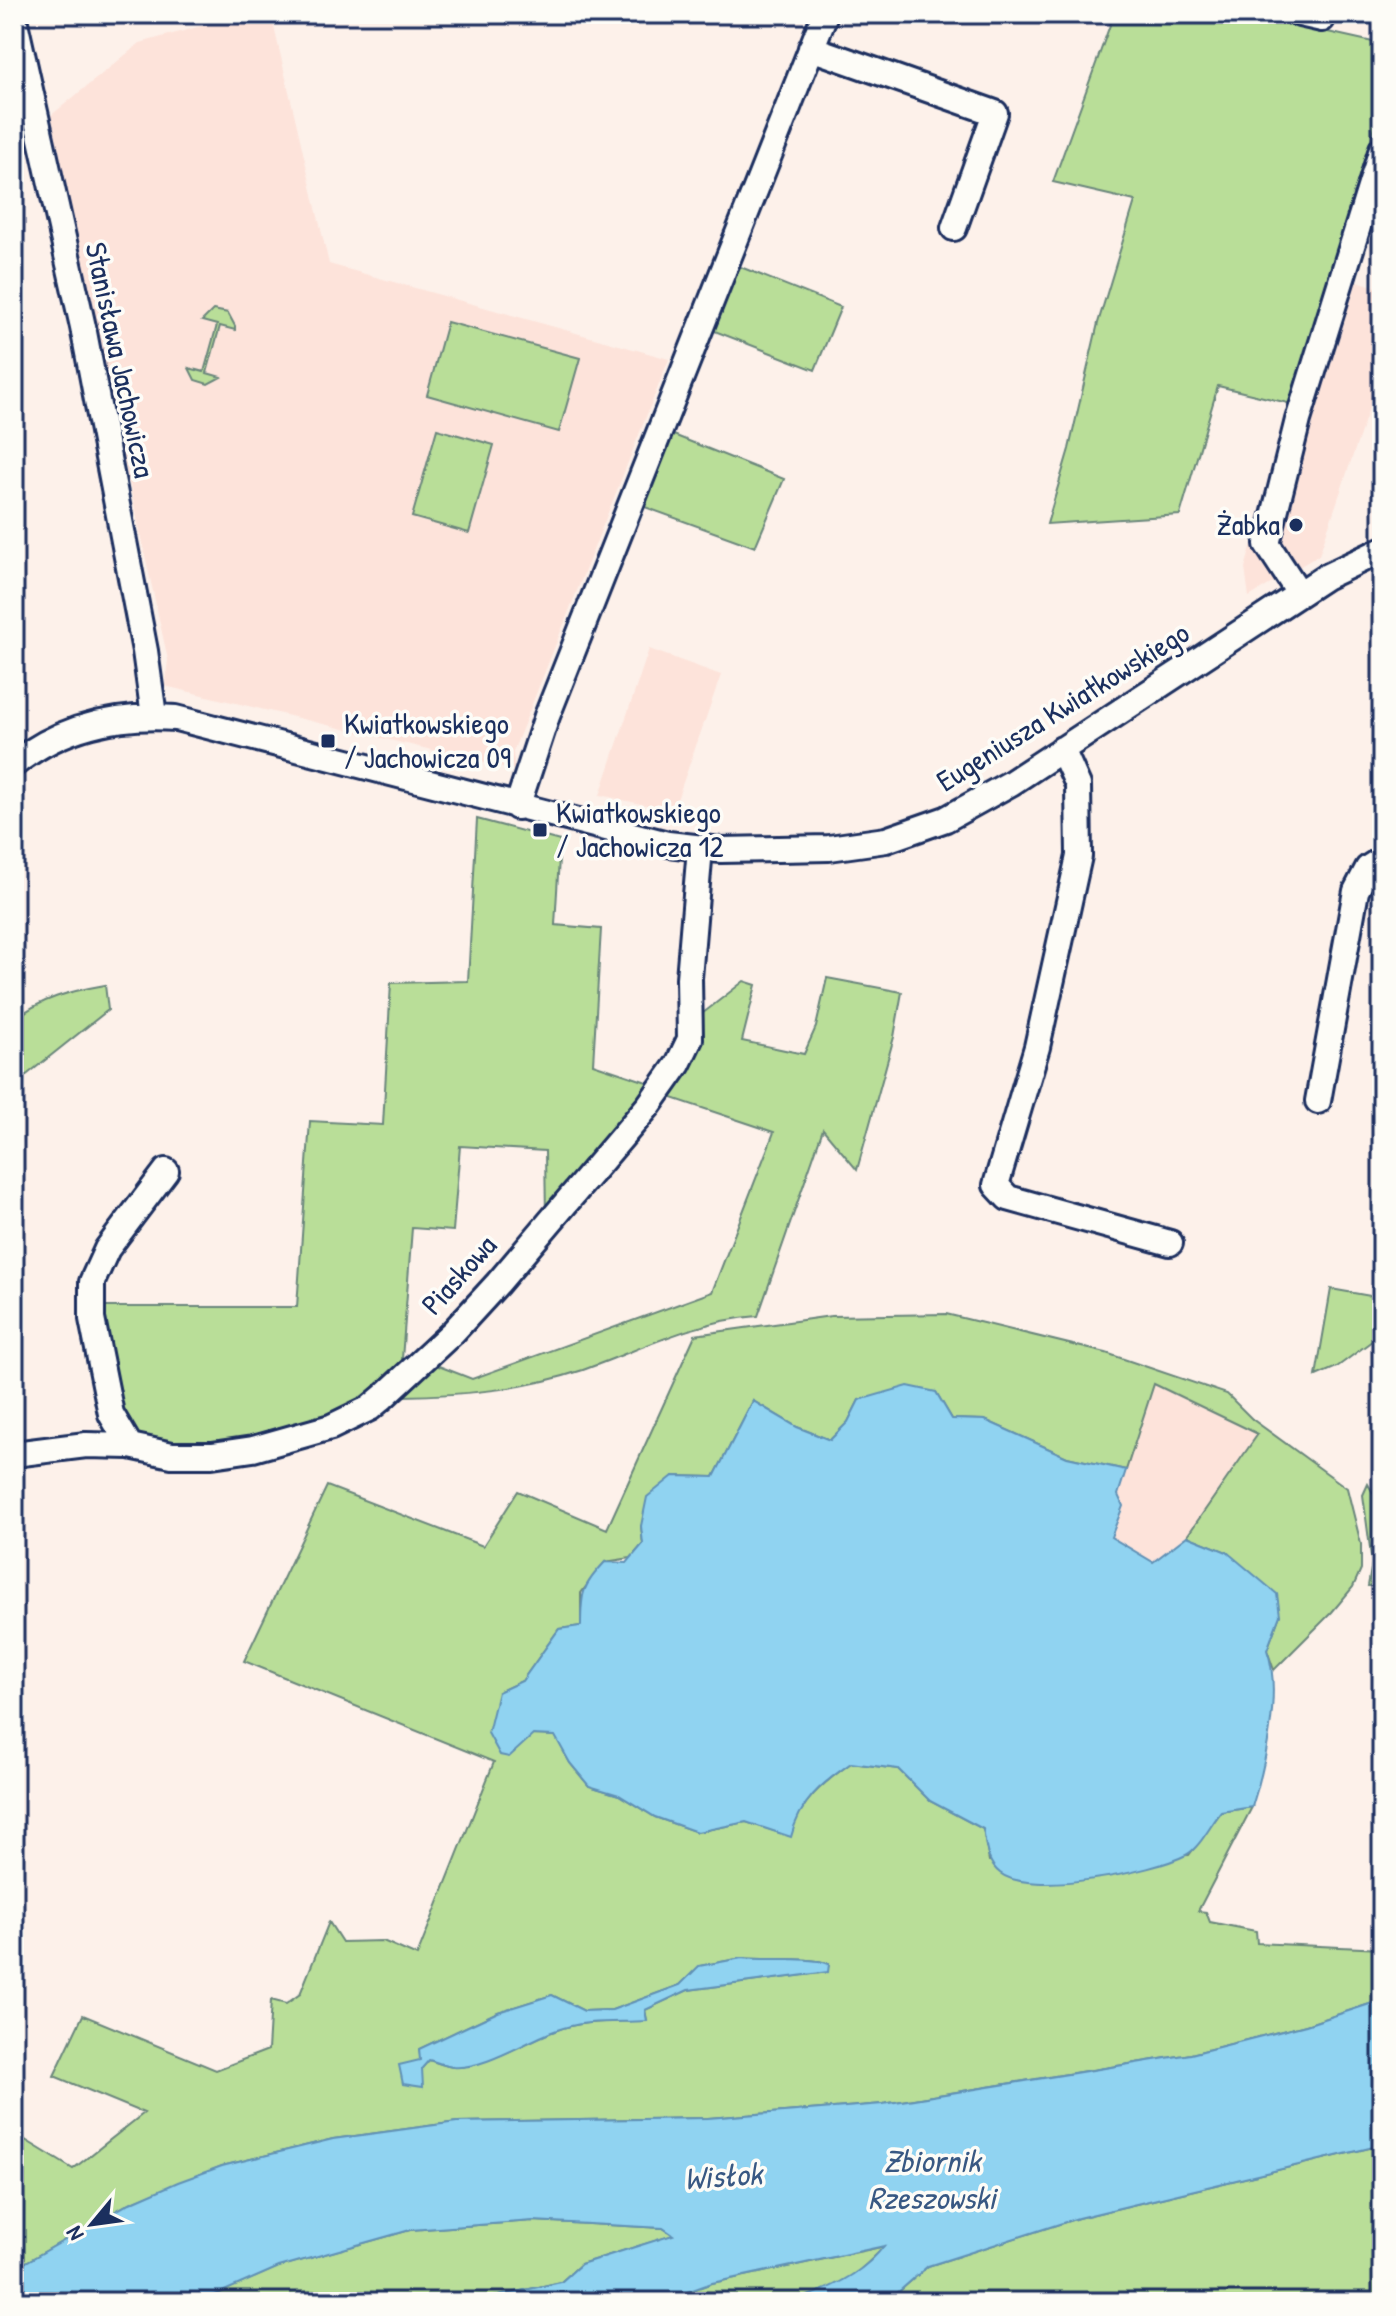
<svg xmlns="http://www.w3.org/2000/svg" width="1396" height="2316" viewBox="0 0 1396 2316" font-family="'Patrick Hand',sans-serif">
	<rect width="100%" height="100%" fill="#fdf1ea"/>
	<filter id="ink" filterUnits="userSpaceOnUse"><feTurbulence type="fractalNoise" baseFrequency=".0125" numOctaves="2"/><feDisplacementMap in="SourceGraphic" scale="16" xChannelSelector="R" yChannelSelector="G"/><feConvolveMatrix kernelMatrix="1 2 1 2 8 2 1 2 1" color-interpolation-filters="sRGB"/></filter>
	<g filter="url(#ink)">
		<path fill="#fde3da" d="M245,14H271L329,264L669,359L513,752L515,770L165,686L168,660L49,117L140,43Z
			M1330,272L1382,289V370L1319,555L1249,597L1245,568Z
			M649,649L721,675L673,811L600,795Z
			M1154,1384L1258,1434L1187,1536L1153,1562L1111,1537L1123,1506L1118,1495Z"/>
		<path fill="#b9de98" stroke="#6a867b" stroke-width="2" fill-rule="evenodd" d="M1114,14H1247L1382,44V103L1292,404L1218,386L1180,515L1047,524L1069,449L1098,323L1135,201L1053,182Z
			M738,266L841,307L815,370L712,330Z
			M213,310L228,313L235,326V330L220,326L207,373L221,377L208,384L195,380L189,368L204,372L217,325L202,321Z
			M447,322L580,358L559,432L427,395Z
			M437,429L494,445L469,533L412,517Z
			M671,434L784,479L755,547L642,506Z
			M477,819L560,841L555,925L601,929L593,1064L656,1085L546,1217L545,1151L460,1146L453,1231L412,1228L401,1372L363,1408L224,1445L148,1443L129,1431L120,1420L98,1307H297L310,1121L383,1125L391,983L468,981Z
			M827,978L902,992L894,1037L857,1170L823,1129L758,1316C693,1321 642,1349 583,1370C523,1390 464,1395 402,1396L436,1365L472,1379L712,1292L774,1132L669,1097L698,1017L744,981L756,985L742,1041L804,1054L816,1027Z
			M105,985L108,1010L19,1081L14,1076V1020C41,998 71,991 105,985Z
			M1331,1289L1382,1298L1376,1338L1337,1367L1316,1376Z
			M946,1314L1106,1353L1227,1394L1252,1419L1347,1488L1361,1544V1569L1353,1587L1332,1612L1274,1670L1267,1650L1280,1615L1227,1552L1187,1536L1258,1434L1154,1384L1126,1470L1067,1457L985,1420L952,1419L936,1392L859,1400L848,1422L830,1440L797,1427L753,1401L714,1477L673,1476L641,1526L643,1544L631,1558L605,1562L581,1593V1626L559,1629L522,1681L498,1692L533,1735L556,1736L570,1763L589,1786L619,1795L655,1817L697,1832L746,1822L790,1836C800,1801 822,1784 851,1763L898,1769L930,1801L983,1829L989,1861L1189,1855L1221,1812L1252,1807L1198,1911L1206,1912L1210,1922L1256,1931L1257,1943L1382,1949V2000L1306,2025L1191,2054L883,2104L708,2118L457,2122L333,2139L222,2166L130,2203L14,2269V2151L22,2138L73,2169L144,2113L54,2076L83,2015L216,2070L268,2050L271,2000L286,2004L300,1994L329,1922L342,1942L383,1941L417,1956L494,1762L244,1661L327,1486L483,1546L518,1491L607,1529L695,1335L831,1316ZM742,1958C766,1961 811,1956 829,1964L827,1972L688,1990L645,2010L647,2020C617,2023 587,2019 557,2030C529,2040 482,2069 453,2067C445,2066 436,2062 429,2060L422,2068L419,2049L498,2012L552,1995L584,2011L612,2010L680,1985L700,1966Z
			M1368,1484L1382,1509V1594L1377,1586H1368L1372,1563L1363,1495Z
			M1382,2145V2302H887L928,2266L1078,2218Z
			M533,2221L663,2228L674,2235L581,2264L561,2282L471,2302H199L278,2267L410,2230Z
			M886,2246C874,2256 862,2270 848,2279C793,2314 721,2302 659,2302L712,2283Z"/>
		<path fill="#90d3f1" stroke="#6191b6" stroke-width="2" d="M908,1386L936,1392L952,1419L985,1420L1067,1457L1126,1470L1118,1495L1123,1506L1111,1537L1153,1562L1187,1536L1227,1552L1277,1594L1280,1615L1267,1650C1282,1691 1265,1766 1252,1807L1221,1812C1211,1824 1200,1848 1186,1855C1154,1872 1029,1897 1000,1873C986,1862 986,1845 983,1829L930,1801L898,1769L851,1763C821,1784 800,1801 791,1837L746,1822L697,1832L655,1817L619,1795L589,1786L570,1763L555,1736L533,1735L509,1757L500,1755L488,1733L498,1692L522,1681L559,1629L581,1626C581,1593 582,1586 605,1562L627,1563L643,1544L641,1526L647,1497L673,1476L714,1477L753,1401L797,1427L830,1440L848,1422L859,1400Z
			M742,1958C766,1961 811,1956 829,1964L828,1972L688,1990L645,2010L647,2021C617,2023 587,2019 557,2030C528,2040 484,2070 453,2067C445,2066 437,2062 429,2060L422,2068L423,2087L403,2084L399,2065L420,2060L419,2049L498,2012L552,1995L584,2011L612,2010L680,1985L699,1966Z
			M1382,2000V2145L1078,2218L928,2266L887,2302H788C825,2292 861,2276 884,2246L712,2283L659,2302H471L561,2282L581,2264L673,2235L663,2228L533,2221L410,2230L279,2267L199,2302H14V2269L130,2203L178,2182L222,2166L333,2139L457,2122L708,2118L883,2104L1191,2054L1306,2025Z"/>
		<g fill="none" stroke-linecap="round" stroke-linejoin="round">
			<g stroke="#1b2f5e" stroke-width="30">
				<path id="minor" d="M1300,14L1322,19
					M14,18L83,327L145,651L154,716
					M811,48L995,113L954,228
					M1299,593L1267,544L1298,420L1382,149
					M1062,749L1078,785L1079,856L1037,1047L996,1185L1008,1198L1170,1243
					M14,764C62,726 116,714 176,718L668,844L721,850L829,848L886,840L946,819L1011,783L1325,577L1382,550
					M517,807L547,716L825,14
					M1318,1101L1356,891L1368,868L1382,859
					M130,1446L111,1414L92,1319V1282L107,1249L166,1171
					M14,1454L86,1445L130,1446L172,1455H212L253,1449L331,1427L370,1408L383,1397L453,1332L498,1283L649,1105L678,1064L690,1039L689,978L700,848"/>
			</g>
			<use href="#minor" stroke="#fdfcf7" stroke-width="24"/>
		</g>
	</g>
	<g fill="#1b2f5e" stroke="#fdfcf7" stroke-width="3">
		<circle cx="1296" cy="525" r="8"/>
		<rect x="320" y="733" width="16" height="16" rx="4"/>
		<rect x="532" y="822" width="16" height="16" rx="4"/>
	</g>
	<g text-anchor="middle" stroke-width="7" stroke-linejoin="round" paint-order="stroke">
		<g font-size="30" fill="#1b2f5e" stroke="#fdfcf7">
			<text transform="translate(120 360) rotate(78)" y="10">Stanisława Jachowicza</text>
			<text transform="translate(1063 707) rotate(-32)" y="10">Eugeniusza Kwiatkowskiego</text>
			<text transform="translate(459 1275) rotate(-48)" y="10">Piaskowa</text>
		</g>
		<g font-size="30" fill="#1b2f5e" stroke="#fdfcf7" text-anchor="start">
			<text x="1280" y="535" text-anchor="end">Żabka</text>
			<text x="344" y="734">Kwiatkowskiego<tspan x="344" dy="34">/ Jachowicza 09</tspan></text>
			<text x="556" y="823">Kwiatkowskiego<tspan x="556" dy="34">/ Jachowicza 12</tspan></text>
		</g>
		<g font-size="32" font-style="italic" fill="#385883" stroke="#fdfcf7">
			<text x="932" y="2172">Zbiornik<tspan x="932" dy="37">Rzeszowski</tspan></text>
			<text transform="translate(723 2176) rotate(-4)" y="11">Wisłok</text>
		</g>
	</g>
	<rect width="1396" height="2316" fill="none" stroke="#fdfcf7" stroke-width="48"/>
	<rect x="24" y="24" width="1348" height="2268" fill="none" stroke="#1b2f5e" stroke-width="3" filter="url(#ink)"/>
	<g transform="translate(92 2224) rotate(241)" stroke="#fdfcf7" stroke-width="6" paint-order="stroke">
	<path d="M0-6L14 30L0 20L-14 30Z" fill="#1b2f5e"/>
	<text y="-12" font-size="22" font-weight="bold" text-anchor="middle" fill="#1b2f5e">N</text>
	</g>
</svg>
